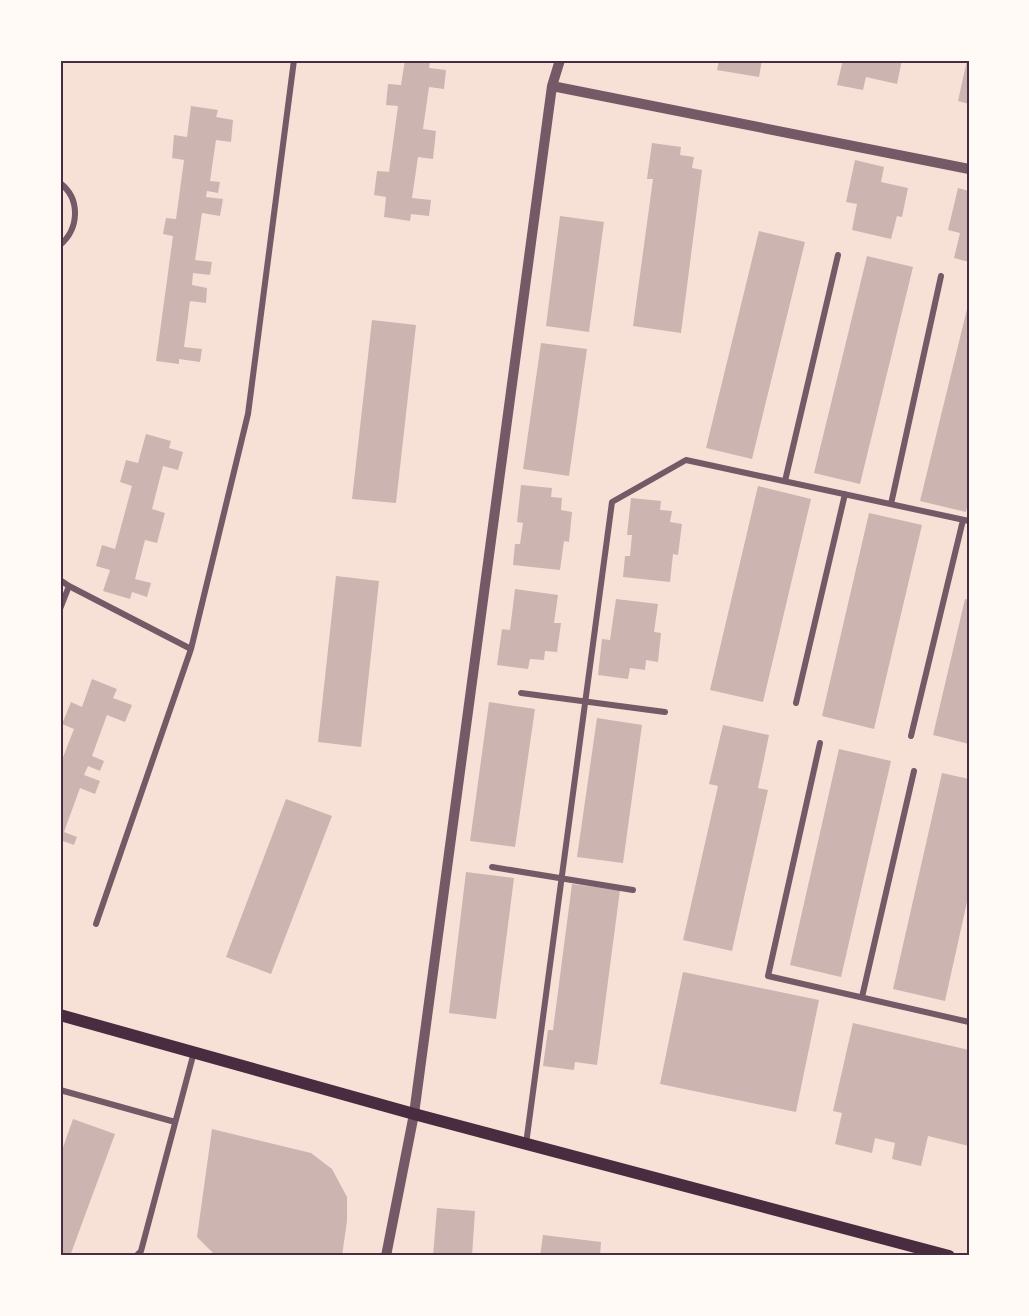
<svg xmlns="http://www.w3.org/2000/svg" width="1029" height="1316" viewBox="0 0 1029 1316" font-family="Signika,sans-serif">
	<rect width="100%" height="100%" fill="#f7e1d7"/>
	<path fill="#ccb4b1" d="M405,60L430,62L429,68L446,70L444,89L429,87L423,129L436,131L433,159L418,157L412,198L431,200L429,216L411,214L410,221L384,217L386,197L374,195L377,171L389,172L398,106L386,105L388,84L401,85Z
		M719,60H762L759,77L717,70Z
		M843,60H902L897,84L866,77L863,90L837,85Z
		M967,60H969V104L958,101Z
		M191,106L218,110L216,117L233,120L231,142L216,140L210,181L220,182L218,193L207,191L206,197L223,199L220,216L202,213L195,260L212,262L210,275L193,273L192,285L207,288L206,303L190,301L184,347L202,349L200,362L179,359V364L156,361L173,236L163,234L166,218L176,219L184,160L172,158L174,135L187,137Z
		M652,143L681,147L680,155L694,157L692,168L702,170L681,333L633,326L653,179H647Z
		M855,160L884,167L881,182L908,188L902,217L897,216L891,239L852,230L857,204L846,202Z
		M958,188L969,191V262L954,258L960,233L948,230Z
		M560,216L604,222L589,332L546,326Z
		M759,231L805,242L752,459L706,448Z
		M867,256L913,267L860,484L814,473Z
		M969,301V498L966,512L920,501Z
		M372,320L416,325L396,503L352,499Z
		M541,343L587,349L569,476L523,469Z
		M146,434L171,441L169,448L183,452L178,470L163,466L152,509L165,513L157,543L145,540L135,579L151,583L147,597L132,592L130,599L103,591L110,570L96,566L102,545L115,549L132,486L120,482L126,460L138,463Z
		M521,485L552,488L551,497L562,498L561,510L572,512L569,542L564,541L560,570L513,565L515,544H520L523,523L517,522Z
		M758,486L811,499L763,702L710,690Z
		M631,498L661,501L660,510L672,511L670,522L682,524L678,555L673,554L670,582L623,577L625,556H630L632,535H627Z
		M869,513L922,525L874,729L822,716Z
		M336,576L379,581L361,747L318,742Z
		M515,589L558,595L554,623H561L557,652L545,651L544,660L530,659L528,669L497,665L502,629L510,630Z
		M616,599L658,604L654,632L661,633L658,662L646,660L645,670L630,668L628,679L598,675L602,639L610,640Z
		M965,599L969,600V744L933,735Z
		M92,679L117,689L113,698L132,705L125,722L107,715L92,756L104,761L100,771L88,766L84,775L100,781L95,794L80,788L64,832L77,837L74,845L60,840V765L74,729L62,724L71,702L82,707Z
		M489,702L535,709L515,847L470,841Z
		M597,718L642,725L623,863L577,857Z
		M723,725L769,735L758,788L768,790L732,951L683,940L718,786L709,784Z
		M839,749L891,761L841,977L790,965Z
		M942,773L969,779V893L945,1001L893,989Z
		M286,799L332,816L271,974L226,957Z
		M466,872L514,878L496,1019L449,1013Z
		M572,884L620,890L597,1065L575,1062L574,1070L543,1066L548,1030H553Z
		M683,972L819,1000L796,1112L660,1084Z
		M853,1023L969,1050V1146L928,1136L921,1166L892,1159L895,1143L875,1138L872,1153L835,1144L842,1113L833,1111Z
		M73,1119L115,1134L70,1256H60V1156Z
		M212,1129L311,1153L332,1169L347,1197V1221L342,1256H216L197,1237Z
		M437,1208L475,1211L472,1256H433Z
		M543,1235L601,1242L600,1256H540Z"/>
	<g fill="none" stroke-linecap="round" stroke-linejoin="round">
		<path stroke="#755966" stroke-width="6" d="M60,183C81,199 79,229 60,245
			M785,481L838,255
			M891,504L941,276
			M60,580L69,586
			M60,609L69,586L191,649L96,924
			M191,649L248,414L294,60
			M521,693L665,712
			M796,703L845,494
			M911,736L963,520
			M820,743L768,976L969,1022
			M492,867L633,890
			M862,997L914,771
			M60,1090L175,1122
			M526,1144L612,502L686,460L969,521
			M136,1256L141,1251L194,1052"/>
		<path stroke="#755966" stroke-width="10" d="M552,86L969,169
			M386,1256L414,1114L552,86L560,60"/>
		<path stroke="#4a2c40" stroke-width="12" d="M60,1015L414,1114L949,1256"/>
	</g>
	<rect width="1029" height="1316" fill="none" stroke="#fffaf5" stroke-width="123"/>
	<rect x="62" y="62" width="906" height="1192" fill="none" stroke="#4a2c40" stroke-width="2"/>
</svg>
